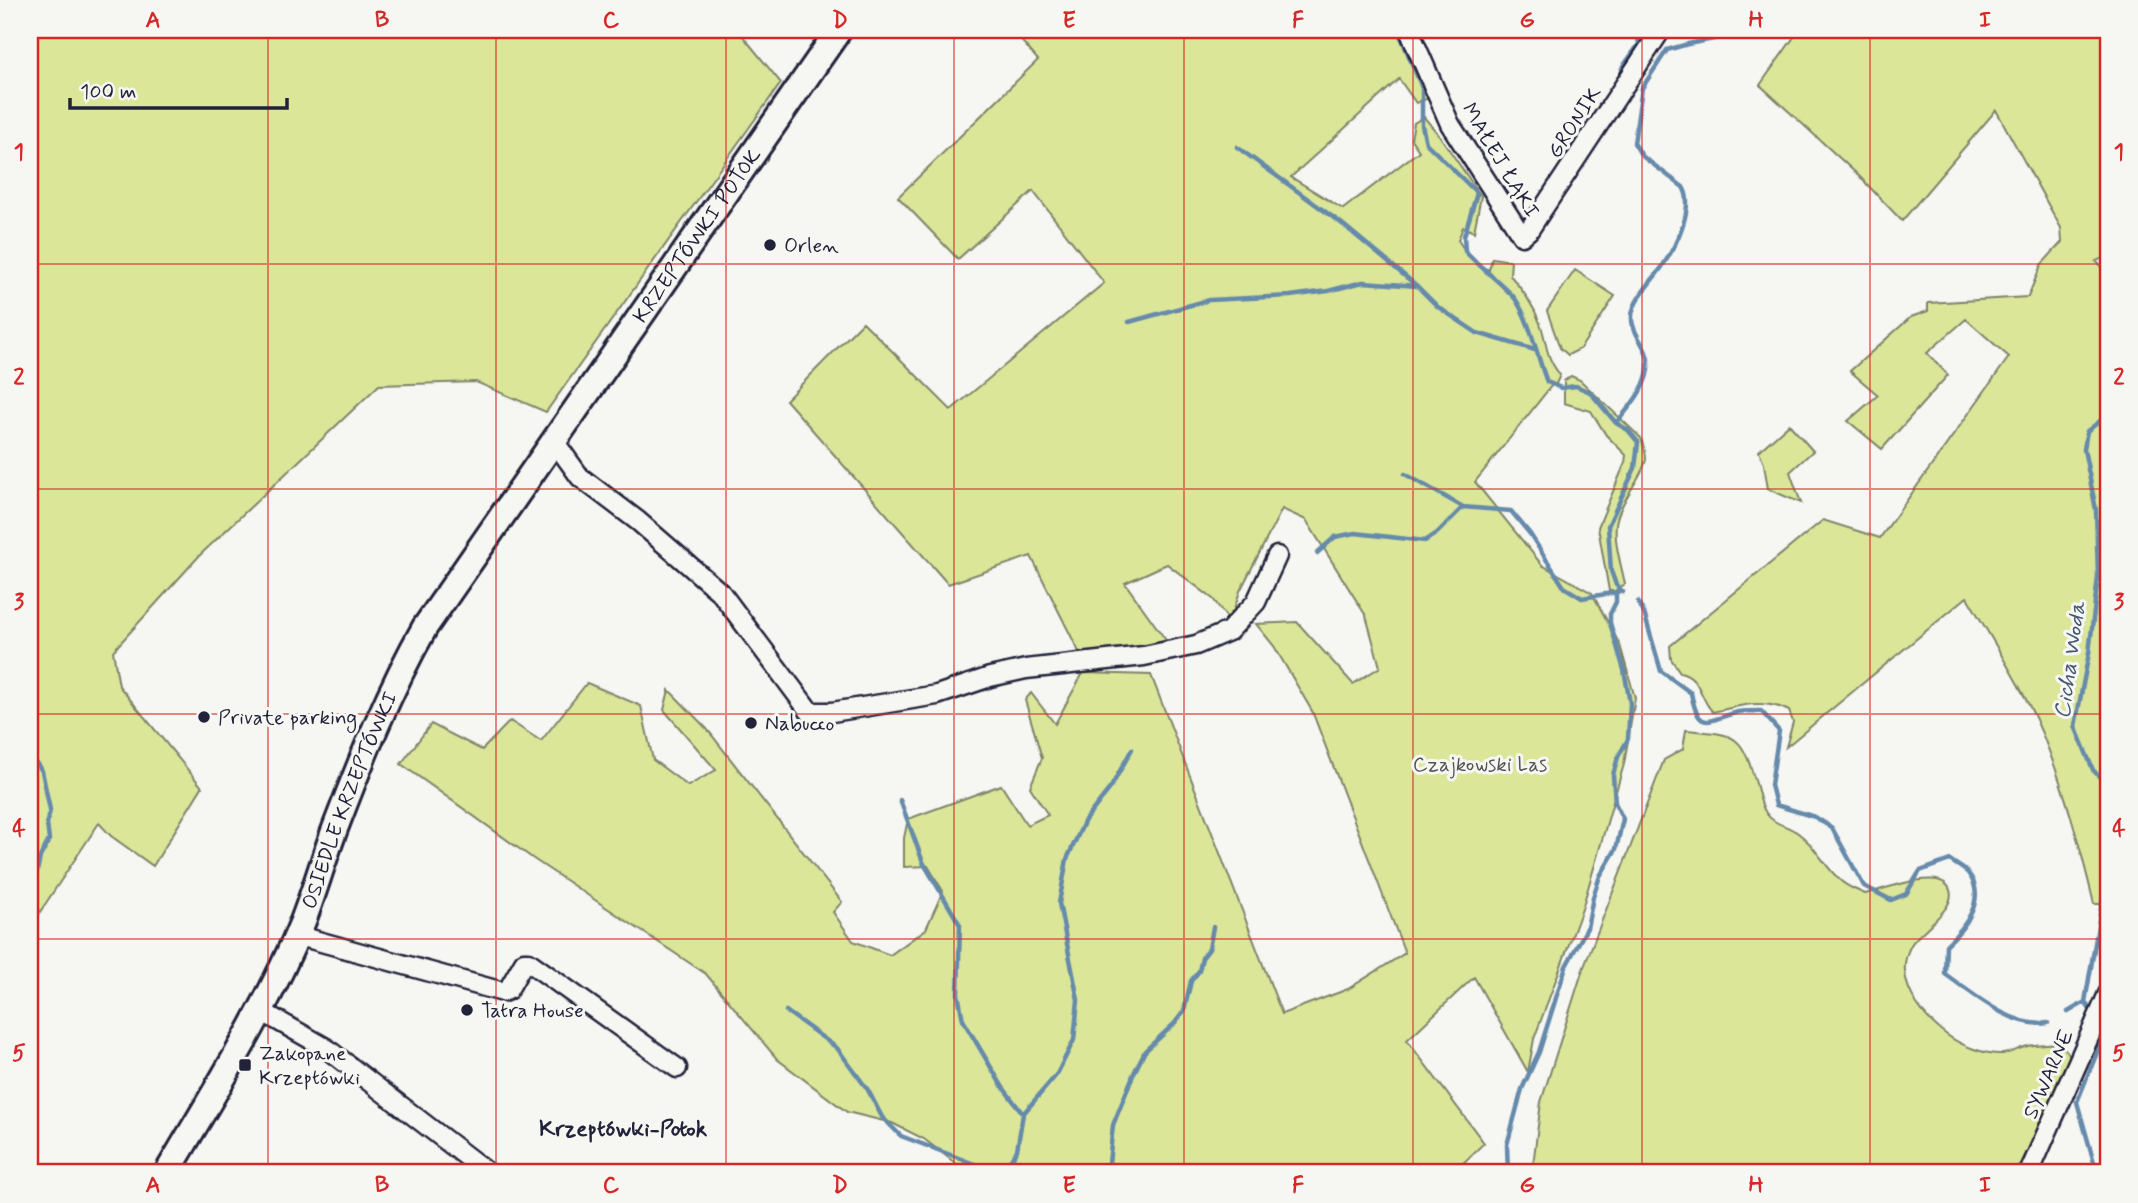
<svg xmlns="http://www.w3.org/2000/svg" width="2138" height="1203" viewBox="0 0 2138 1203" font-family="Mynerve,sans-serif">
	<rect width="100%" height="100%" fill="#f6f6f2"/>
	<filter id="ink" filterUnits="userSpaceOnUse"><feTurbulence type="fractalNoise" baseFrequency=".0143" numOctaves="2"/><feDisplacementMap in="SourceGraphic" scale="14" xChannelSelector="R" yChannelSelector="G"/><feConvolveMatrix kernelMatrix="1 2 1 2 8 2 1 2 1" color-interpolation-filters="sRGB"/></filter>
	<g filter="url(#ink)">
		<path fill="#dbe699" stroke="#7e846a" stroke-width="2" d="M30,30H738L781,83L546,412L476,382L379,385L200,555L113,651L119,686L202,787L153,866L111,836L99,823L30,927Z
			M1012,30H1401L1417,60L1429,98L1416,103L1399,79L1291,177L1343,209L1419,151L1411,139L1414,123L1424,117L1439,135L1481,196L1474,232L1463,227L1458,240C1466,253 1474,264 1489,270L1492,258L1511,261L1510,275C1523,291 1533,304 1540,323C1548,345 1544,354 1560,375L1555,386L1552,385L1475,482L1542,565L1592,593L1620,645L1635,698L1624,764L1582,909L1534,1039L1528,1072L1474,977L1407,1040L1484,1143L1453,1173H968L924,1139L892,1123L847,1112L777,1059L706,974L535,860L401,764L431,724L482,750L510,721L541,741L587,683L641,706L653,760L688,786L716,770L664,710L669,690L707,729L842,902L833,912L853,941L890,955L926,929L943,891L928,866L904,867V838L908,819L1001,785L1027,825L1048,815L1030,787L1042,758L1025,700L1031,693L1055,724L1083,673L1151,675L1282,1014L1348,989L1405,953L1312,711L1274,646L1256,624L1297,622L1353,684L1380,667L1366,616L1306,520L1282,509L1240,591L1230,622L1213,599L1167,564L1125,583L1170,646L1081,656L1031,556L948,584L786,400L863,322L951,410L1104,283L1033,191L958,259L898,197L1038,60Z
			M1799,30H2108V256L2096,261L2108,274V904H2094C2079,841 2058,762 2029,705C2010,668 1988,632 1967,597L1786,747L1793,722L1789,711C1764,698 1739,706 1713,712C1699,699 1702,677 1680,672L1671,659L1670,646L1823,520L1880,538L2009,357L1966,319L1927,353L1948,375L1882,449L1848,421L1878,395L1850,371L1911,317L1928,311V303L2028,297L2041,265L2062,242L2061,228L1996,110L1902,221L1858,175L1760,85Z
			M1575,270L1615,296L1580,349L1568,355L1560,348L1547,311Z
			M1571,376L1580,380L1641,438C1643,445 1646,452 1646,459C1645,473 1618,504 1616,524C1614,544 1621,564 1625,584L1615,591H1609L1598,527L1625,463L1626,455L1606,435L1591,411L1564,403V381Z
			M1789,424L1813,451L1790,472L1801,503L1768,489L1764,464L1759,451Z
			M1686,730C1740,735 1741,734 1757,787C1759,795 1761,806 1766,813C1774,825 1787,825 1798,833C1816,846 1824,866 1841,881C1847,887 1857,890 1865,894C1882,890 1934,870 1947,885C1964,905 1919,930 1911,945C1892,979 1921,1016 1947,1035C1962,1046 1985,1055 2003,1054C2011,1053 2020,1048 2028,1046C2039,1044 2050,1044 2060,1043L2070,1055L2033,1141L2016,1173H1532L1541,1102L1582,972L1664,760L1683,749Z"/>
		<g fill="none" stroke-linecap="round" stroke-linejoin="round">
			<path stroke="#668aab" stroke-width="4.5" d="M1395,30L1401,37L1422,88V125L1426,143L1477,193L1464,236L1465,251C1478,266 1507,287 1516,300C1531,323 1537,357 1547,382L1561,388L1576,386L1590,392L1616,423L1628,430L1638,442L1635,468L1608,526L1611,571L1616,585L1623,592
				M1627,76L1622,73V68L1639,44L1638,39L1628,30
				M1237,147L1341,223L1417,286L1438,307L1477,333L1535,350
				M1129,322L1209,300L1290,296L1328,291L1363,282L1417,286
				M2108,415L2087,431L2084,449L2096,510L2098,577L2089,653L2075,726L2093,770L2108,786
				M1616,423C1632,405 1656,377 1646,352C1639,336 1627,325 1634,307C1641,291 1653,280 1662,267C1674,249 1696,207 1683,187L1642,156L1634,143L1642,88L1667,50L1688,44L1729,36L1735,30
				M1405,474L1463,507L1511,511L1530,534L1564,587L1582,598L1618,592
				M1317,553L1335,537L1355,533L1425,541L1437,533L1463,507
				M1638,602L1644,613L1661,671L1691,693C1699,734 1708,720 1738,712C1745,711 1754,711 1761,711L1779,731L1771,785L1776,805L1815,817L1832,828L1864,886L1891,900L1906,894L1920,871L1950,860C1955,864 1963,868 1968,873C1988,898 1965,928 1946,945L1945,974C1972,993 2013,1029 2048,1023
				M30,754L42,771L50,810L47,824L49,840L40,857L36,876L30,886
				M900,800L923,862L960,925L958,994L963,1020L1002,1086L1023,1114L1017,1150L1003,1173
				M786,1011L837,1048L868,1090L882,1117L901,1136L998,1173
				M2068,1012L2085,1002
				M2093,1014L2085,1002L2108,868
				M1023,1114L1057,1074L1074,1040L1078,1000L1059,903L1067,859L1085,820L1111,787L1132,749
				M1108,1173L1113,1125L1134,1073L1145,1051L1174,1024L1184,1011L1191,981L1199,971L1202,958L1209,949L1213,927
				M1508,1173L1507,1145L1522,1089L1539,1052L1566,966L1587,928L1593,897L1600,876L1616,849L1623,819L1615,803L1613,775L1618,757L1628,739L1630,703L1624,670L1610,623V614L1616,602V594
				M2097,1173L2077,1102L2105,1033L2099,1024"/>
			<g stroke="#22223b" stroke-width="23">
				<path id="minor" d="M1409,30L1450,124L1522,236L1529,230L1661,30
					M554,441L580,477L638,521L721,593L810,712H832L937,695L990,677L1026,669L1144,656L1196,645L1229,631L1256,602L1277,556
					M296,935L503,992L508,990L524,962H529L677,1068
					M261,1011L326,1048L488,1173
					M2029,1173L2108,994"/>
			</g>
			<g stroke="#22223b" stroke-width="30">
				<g id="secondary">
					<path id="s1" d="M167,1173C215,1091 267,1009 303,921C315,890 324,857 336,826C362,758 389,690 425,627L839,30"/>
				</g>
			</g>
			<use href="#minor" stroke="#f6f6f2" stroke-width="18"/>
			<use href="#secondary" stroke="#f6f6f2" stroke-width="24"/>
		</g>
	</g>
	<path fill="none" stroke="#d62828" stroke-width="2" stroke-opacity="0.55" d="M268,30V1173M496,30V1173M726,30V1173M954,30V1173M1184,30V1173M1413,30V1173M1642,30V1173M1870,30V1173M30,264H2108M30,489H2108M30,714H2108M30,939H2108"/>
	<g fill="#22223b" stroke="#f6f6f2" stroke-width="2.5">
		<circle cx="770" cy="245" r="7"/>
		<circle cx="204" cy="717" r="7"/>
		<circle cx="751" cy="723" r="7"/>
		<circle cx="467" cy="1010" r="7"/>
		<rect x="238" y="1058" width="14" height="14" rx="3.5"/>
	</g>
	<g text-anchor="middle" stroke-width="6" stroke-linejoin="round" paint-order="stroke">
		<g font-size="21" fill="#22223b" stroke="#f6f6f2">
			<text transform="translate(1574 122) rotate(-57)" y="7">GRONIK</text>
			<text transform="translate(1501 160) rotate(59)" y="7">MAŁEJ ŁĄKI</text>
			<text dy="7" stroke="none"><textPath href="#s1" startOffset="1082">KRZEPTÓWKI POTOK</textPath></text>
			<text dy="7" stroke="none"><textPath href="#s1" startOffset="416">OSIEDLE KRZEPTÓWKI</textPath></text>
			<text transform="translate(2048 1074) rotate(-66)" y="7">SYWARNE</text>
		</g>
		<g font-size="21" fill="#22223b" stroke="#f6f6f2" text-anchor="start">
			<text x="784" y="252">Orlen</text>
			<text x="218" y="724">Private parking</text>
			<text x="765" y="730">Nabucco</text>
			<text x="481" y="1017">Tatra House</text>
			<text x="259" y="1060">Zakopane<tspan x="259" dy="24">Krzeptówki</tspan></text>
		</g>
		<g font-size="21" fill="#505352" stroke="#f6f6f2">
			<text x="1480" y="771">Czajkowski Las</text>
		</g>
		<g font-size="23" font-style="italic" fill="#445673" stroke="#f6f6f2">
			<text transform="translate(2069 660) rotate(-82)" y="8">Cicha Woda</text>
		</g>
		<g font-size="23" font-weight="bold" fill="#22223b" stroke="#f6f6f2">
			<text x="623" y="1136">Krzeptówki-Potok</text>
		</g>
	</g>
	<rect width="2138" height="1203" fill="none" stroke="#f6f6f2" stroke-width="77"/>
	<path d="M70 98v10h217v-10" fill="none" stroke="#22223b" stroke-width="3.5"/>
	<text x="80" y="98" font-size="21" fill="#22223b" stroke="#f6f6f2" stroke-width="5" paint-order="stroke">100 m</text>
	<rect x="38" y="38" width="2062" height="1126" fill="none" stroke="#d62828" stroke-width="2.5"/>
	<g font-size="23" text-anchor="middle" font-weight="bold" fill="#d62828">
		<text x="153" y="27">A</text>
		<text x="382" y="27">B</text>
		<text x="611" y="27">C</text>
		<text x="840" y="27">D</text>
		<text x="1069" y="27">E</text>
		<text x="1298" y="27">F</text>
		<text x="1527" y="27">G</text>
		<text x="1756" y="27">H</text>
		<text x="1985" y="27">I</text>
		<text x="19" y="159">1</text>
		<text x="2119" y="159">1</text>
		<text x="19" y="384">2</text>
		<text x="2119" y="384">2</text>
		<text x="19" y="609">3</text>
		<text x="2119" y="609">3</text>
		<text x="19" y="835">4</text>
		<text x="2119" y="835">4</text>
		<text x="19" y="1060">5</text>
		<text x="2119" y="1060">5</text>
		<text x="153" y="1192">A</text>
		<text x="382" y="1192">B</text>
		<text x="611" y="1192">C</text>
		<text x="840" y="1192">D</text>
		<text x="1069" y="1192">E</text>
		<text x="1298" y="1192">F</text>
		<text x="1527" y="1192">G</text>
		<text x="1756" y="1192">H</text>
		<text x="1985" y="1192">I</text>
	</g>
</svg>
